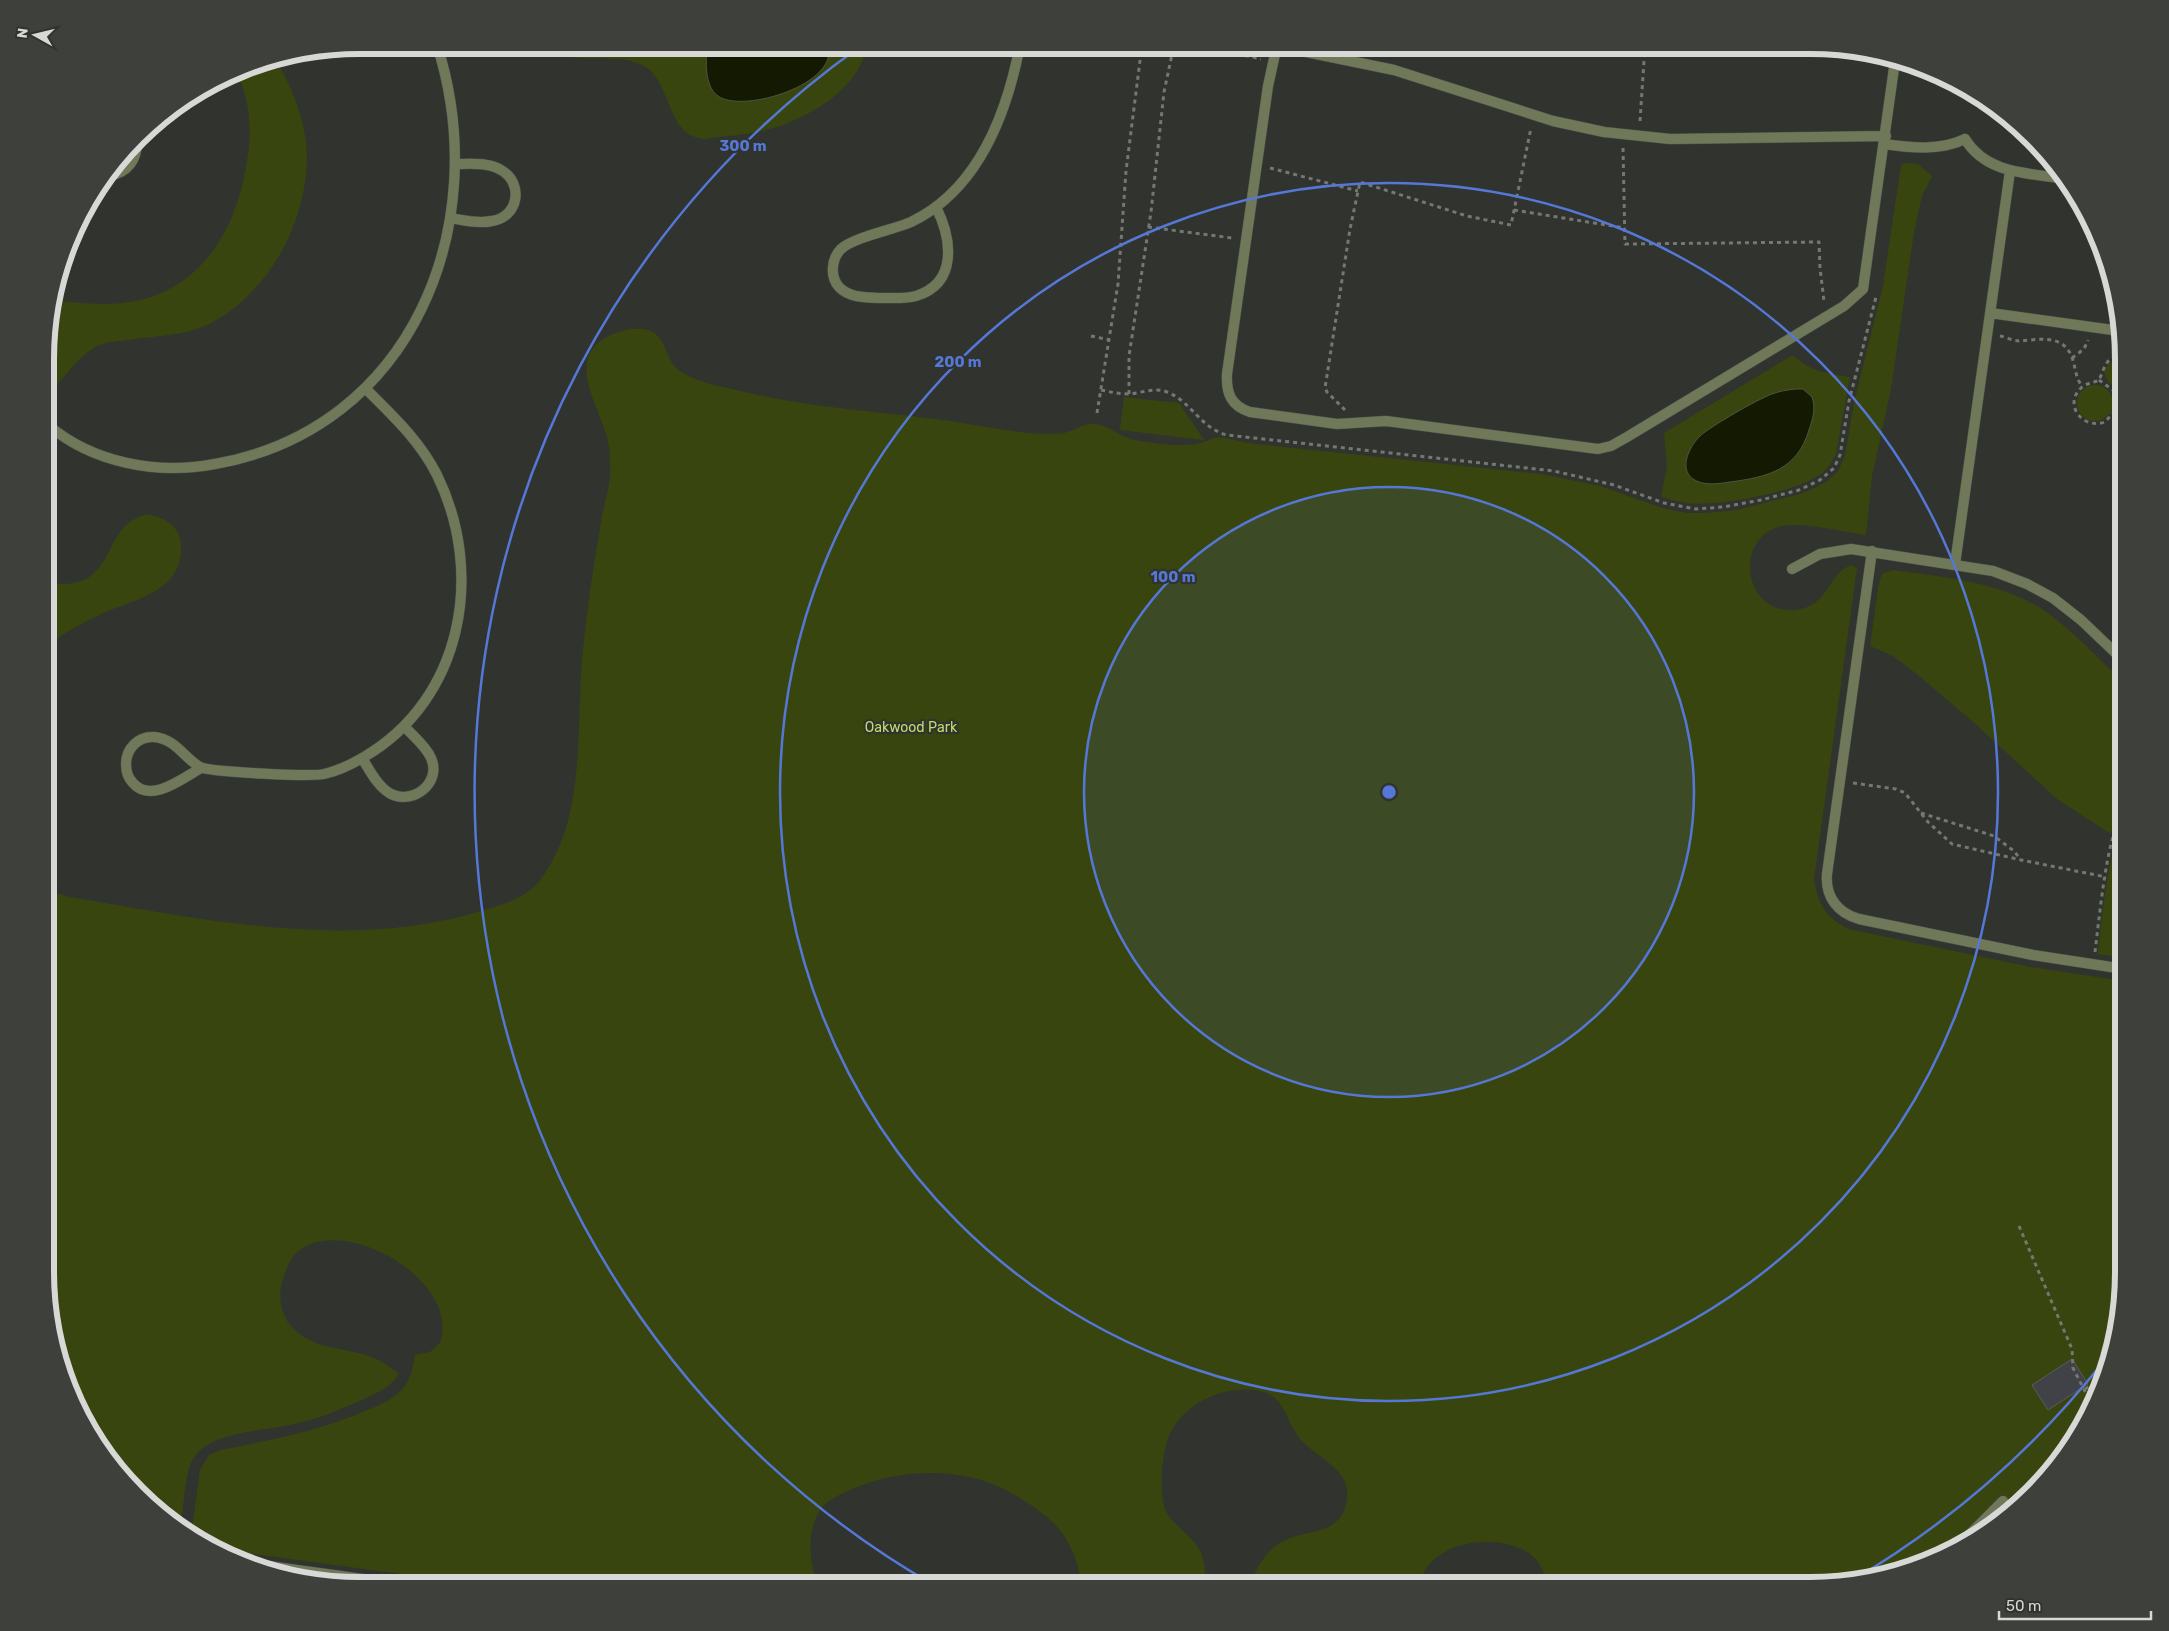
<svg xmlns="http://www.w3.org/2000/svg" width="2169" height="1631" viewBox="0 0 2169 1631" font-family="Rubik,sans-serif">
	<rect width="100%" height="100%" fill="#31332e"/>
	<path fill="#39450e" fill-rule="evenodd" d="M527,45H707V76L710,85L815,76L828,59V45H866C862,88 807,119 770,129C749,135 726,136 705,139C667,137 672,86 647,68C628,55 605,60 583,58C564,57 544,54 527,45Z
		M275,59C293,88 307,123 307,159C306,224 268,294 209,324C185,336 153,336 127,340C118,341 106,342 97,346C78,356 64,379 48,393V317L53,300C84,304 118,307 148,298C203,281 233,231 244,177C252,142 253,107 237,73L257,62Z
		M1907,163L1918,164L1932,176L1922,196L1914,232L1891,389L1872,476L1866,535C1844,532 1802,522 1782,526C1730,538 1745,621 1801,609C1829,603 1828,574 1851,565L1857,568L1814,879C1818,905 1825,916 1848,929L2031,967L2124,981L2123,1293L2100,1393L2046,1479L1949,1554L1872,1580L1811,1586H1548C1545,1574 1540,1560 1529,1553C1501,1535 1451,1538 1429,1565C1423,1571 1422,1578 1420,1586H1250C1257,1564 1270,1544 1293,1537C1317,1529 1342,1532 1347,1499C1352,1470 1317,1458 1301,1440C1291,1429 1287,1412 1278,1401C1272,1394 1263,1391 1254,1390C1223,1387 1190,1401 1173,1428C1162,1444 1157,1496 1167,1513C1170,1519 1177,1525 1182,1530C1203,1549 1206,1557 1205,1586H1082C1079,1569 1075,1554 1066,1539C1059,1526 1046,1516 1034,1507C1019,1497 1004,1488 987,1482C950,1468 896,1471 860,1486C847,1491 827,1498 819,1512C806,1534 810,1562 817,1586L482,1585L218,1549L193,1534L192,1529L200,1470L209,1455L221,1450C271,1440 319,1431 365,1411C379,1405 395,1399 404,1387C411,1378 413,1366 415,1355L430,1352L440,1343C461,1282 349,1216 301,1249C290,1256 286,1270 282,1282C278,1295 281,1314 290,1325C311,1349 339,1347 366,1355C379,1359 389,1366 399,1374C389,1389 375,1394 359,1401C338,1411 317,1419 294,1424C266,1431 212,1431 195,1456C184,1470 184,1508 181,1526L152,1508L77,1411L46,1293L47,890L69,897C204,919 347,952 481,911C504,904 527,898 541,879C586,818 576,732 582,660C586,614 593,568 601,522C604,503 612,482 610,463C610,455 609,445 607,437C597,401 562,353 616,333C625,329 633,328 642,329C668,331 662,358 680,371C697,383 725,387 745,392C808,407 871,411 934,419C970,423 1011,433 1046,434C1052,434 1058,434 1064,433C1075,431 1084,422 1096,424C1108,426 1117,434 1128,438C1136,441 1146,442 1154,443C1168,445 1183,446 1197,444C1203,443 1208,440 1213,438C1223,436 1237,441 1247,443L1541,474L1600,486L1662,508L1687,513H1705L1737,510L1800,494L1819,486L1830,479L1838,471L1845,456L1854,402L1883,286L1901,165Z
		M1793,355C1809,371 1828,374 1850,377L1836,454C1831,463 1826,472 1816,477C1789,493 1719,507 1687,503C1679,502 1670,499 1661,497L1667,466L1664,433ZM1783,390L1687,458C1690,451 1693,444 1698,438C1709,426 1767,395 1783,390Z
		M2117,359L2124,361V385L2114,386L2108,382L2104,373L2108,364Z
		M2077 403a18 18 0 1 1 36 0a18 18 0 1 1-36 0Z
		M1124,397L1179,403L1204,440L1120,430Z
		M149,514C165,519 181,526 181,546C183,594 130,600 97,616C80,624 63,634 47,645V584C60,584 74,585 86,579C116,562 108,522 149,514Z
		M1893,570C1948,578 2008,582 2053,617C2079,637 2101,661 2124,683V806L2115,819L2111,834L2057,799L1972,721L1918,675L1893,656L1870,646L1879,582L1882,574Z
		M2124,822V958L2098,954C2101,926 2109,842 2124,822Z"/>
	<path fill="#141a02" stroke="#4f5342" d="M707,45H828C840,84 743,114 718,96C704,86 706,61 707,45Z
		M1795,389H1803L1812,397C1816,408 1813,418 1809,430C1797,470 1768,477 1730,482C1718,484 1703,486 1693,479C1678,468 1690,446 1700,436C1711,426 1758,399 1772,394C1780,391 1787,390 1795,389Z"/>
	<path fill="#414247" stroke="#5a5a60" d="M2072,1359L2088,1384L2048,1410L2032,1385Z"/>
	<g fill="none" stroke-linecap="round" stroke-linejoin="round">
		<g stroke="#4f514c" stroke-width="11">
			<path id="lane" d="M1277,45L1268,86L1227,374C1226,393 1231,406 1250,412L1337,424L1386,421L1598,449L1611,446L1627,437L1844,306L1863,289L1895,61
				M1277,46L1394,70L1553,121L1604,132L1670,139L1886,136
				M1884,144C1911,148 1940,151 1965,139
				M1990,313L2120,331
				M1872,551L1827,874C1825,897 1838,913 1859,919L2033,955L2124,969
				M1955,564L2010,171"/>
		</g>
		<g stroke="#4f514c" stroke-width="11">
			<path id="street" d="M1965,139C1986,173 2025,173 2060,178
				M108,176C128,173 137,160 137,141
				M936,207C952,239 958,283 916,296C905,299 893,298 882,298C867,297 851,299 839,287C830,277 831,259 841,249C854,237 893,230 911,222C978,190 1007,113 1020,45
				M450,218C463,220 478,224 492,221C519,217 524,183 501,170C488,162 469,164 455,164
				M48,425C93,463 157,475 215,464C413,429 494,224 437,45
				M1792,569L1820,554L1851,549L1993,571L2027,584L2053,598L2081,620L2124,661
				M362,758C370,771 378,787 391,794C413,805 442,783 431,758C426,746 413,736 404,726
				M201,768C183,778 151,804 133,783C128,778 126,771 126,764C126,749 138,736 154,737C176,739 184,758 200,767C210,772 311,777 324,774C338,771 352,764 364,757C463,699 485,573 437,475C420,441 393,416 366,389
				M1955,1549L2003,1501
				M239,1562L406,1585"/>
		</g>
		<path stroke="#757772" stroke-width="3" stroke-dasharray="4 4" stroke-linecap="butt" d="M1198,45L1261,59
			M1640,121L1645,46
			M1623,148L1625,244L1819,242L1820,268L1824,301
			M1270,168L1358,191
			M1514,210L1625,228
			M1148,227L1232,238
			M1091,336L1110,340
			M2000,336C2006,337 2013,341 2019,341C2036,340 2060,334 2070,353C2076,364 2074,376 2082,386
			M2072,358L2084,349L2088,340
			M2124,358C2106,353 2105,368 2099,380C2093,383 2086,383 2081,388C2063,405 2083,430 2105,422L2115,411L2117,393L2124,388
			M2099,380L2117,393
			M1101,390C1111,392 1119,394 1129,394C1141,393 1155,387 1167,392C1191,401 1200,428 1227,435L1554,471L1614,485L1664,503L1696,509L1723,507L1761,500L1799,490L1820,480L1834,468L1840,455L1849,401L1876,297
			M1129,394V356L1151,212L1164,92L1174,45
			M1345,410L1327,392L1325,388L1350,229L1360,182L1467,216L1511,225L1531,128
			M1097,413L1118,284L1126,171L1142,45
			M1853,783L1896,789L1905,793L1928,822L1952,844L2021,860L2106,877
			M1921,813L1994,836L2014,851L2021,860
			M2095,952C2099,921 2107,831 2124,810
			M2019,1226L2072,1349L2073,1368L2092,1405
			M2085,1389L2104,1378"/>
		<use href="#lane" stroke="#6f7858" stroke-width="10"/>
		<use href="#street" stroke="#6f7858" stroke-width="10"/>
	</g>
	<circle cx="1389" cy="792" r="305" fill="#5578d7" fill-opacity=".12"/>
	<g fill="none" stroke="#5578d7" stroke-width="2.5">
		<circle cx="1389" cy="792" r="305"/>
		<circle cx="1389" cy="792" r="609"/>
		<path d="M2104 1361A914 914 0 0 1 1853 1580M932 1584A914 914 0 0 1 858 48"/>
	</g>
	<g text-anchor="middle" stroke-width="4.5" stroke-linejoin="round" paint-order="stroke">
		<g font-size="14" fill="#c0db6e" stroke="#31332e">
			<text x="911" y="732">Oakwood Park</text>
		</g>
	</g>
	<path d="M0 0H2169V1631H0ZM359 54H1810A305 305 0 0 1 2115 359V1272A305 305 0 0 1 1810 1577H359A305 305 0 0 1 54 1272V359A305 305 0 0 1 359 54Z" fill="#3e403b" fill-rule="evenodd"/>
	<path fill="none" stroke="#d8d9d6" stroke-width="6" d="M359 54H1810A305 305 0 0 1 2115 359V1272A305 305 0 0 1 1810 1577H359A305 305 0 0 1 54 1272V359A305 305 0 0 1 359 54Z"/>
	<circle cx="1389" cy="792" r="8" fill="#5578d7" stroke="#31332e" stroke-width="2.5"/>
	<g font-size="15" text-anchor="middle" font-weight="bold" fill="#5578d7" stroke="#31332e" stroke-width="4.5" stroke-linejoin="round" paint-order="stroke">
		<text x="743" y="151">300 m</text>
		<text x="958" y="367">200 m</text>
		<text x="1173" y="582">100 m</text>
	</g>
	<g transform="translate(35 35) rotate(278)" stroke="#31332e" stroke-width="4" paint-order="stroke">
	<path d="M0-4L9 19L0 12L-9 19Z" fill="#d8d9d6"/>
	<text y="-8" font-size="14" font-weight="bold" text-anchor="middle" fill="#d8d9d6">N</text>
	</g>
	<path d="M1999 1611v8h152v-8" fill="none" stroke="#d8d9d6" stroke-width="2.5"/>
	<text x="2006" y="1611" font-size="15" fill="#d8d9d6" stroke="#31332e" stroke-width="4" paint-order="stroke">50 m</text>
</svg>
